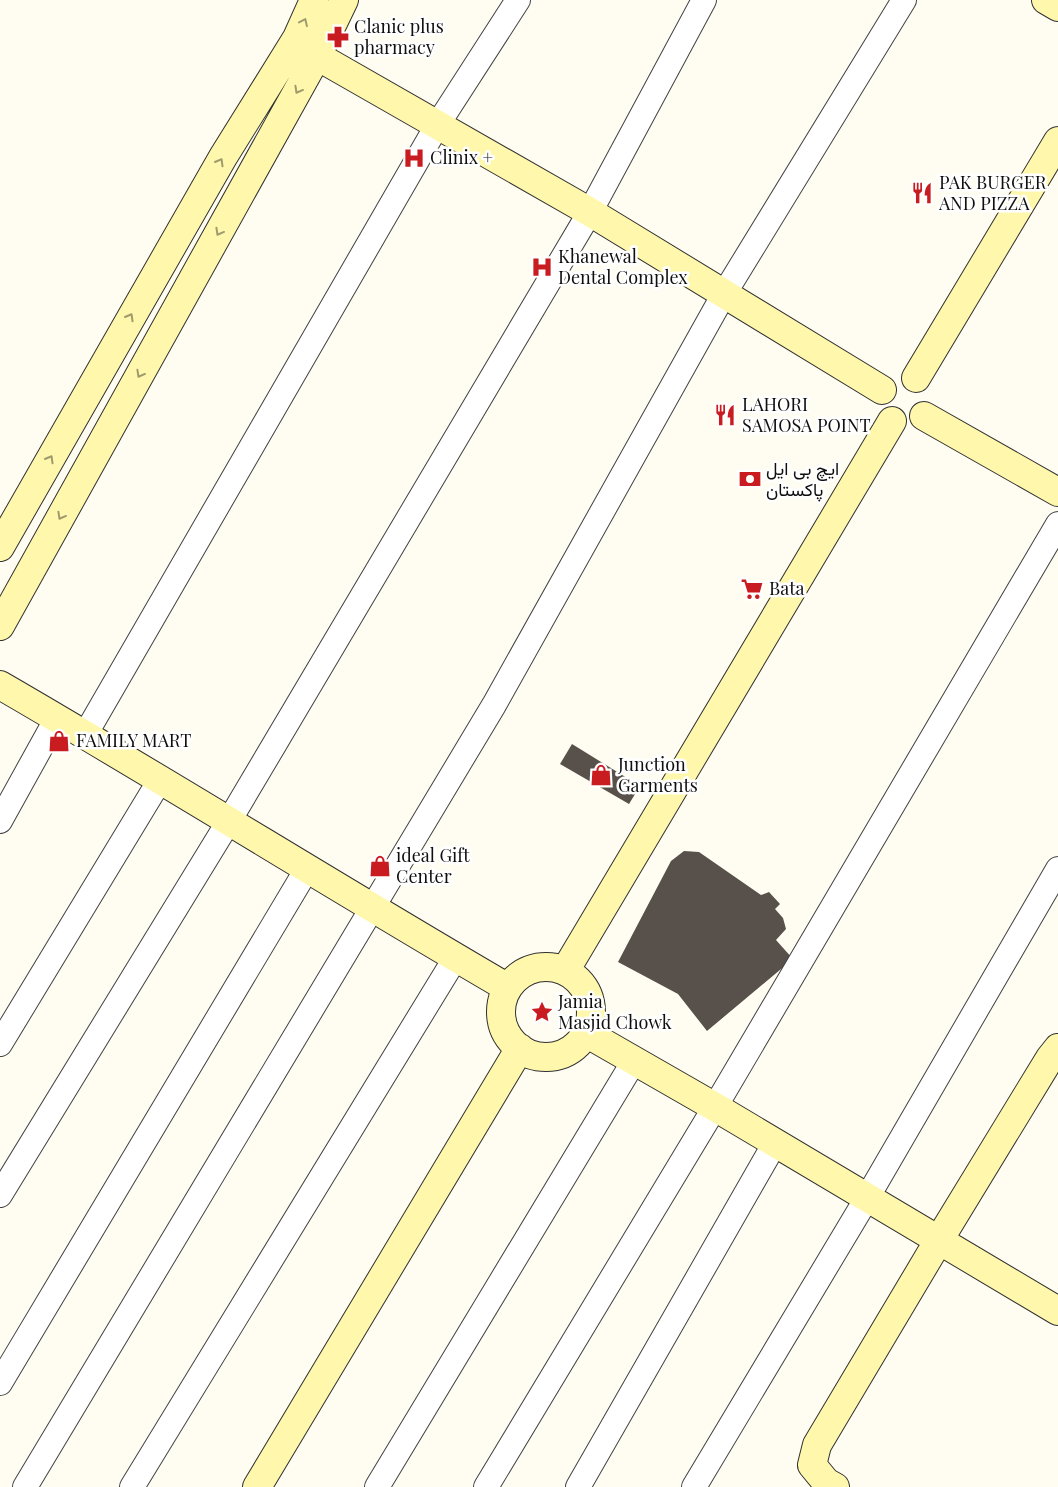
<svg xmlns="http://www.w3.org/2000/svg" width="1058" height="1487" viewBox="0 0 1058 1487" font-family="'Playfair Display',Vazirmatn,serif">
	<rect width="100%" height="100%" fill="#fffdf1"/>
	<path fill="#58504a" d="M572,744L640,786L629,804L560,764Z
		M684,851L699,852L761,895L769,892L780,904L775,909L783,918L786,929L776,940L793,959L707,1031L678,994L618,962L671,861Z"/>
	<g fill="none" stroke-linecap="round" stroke-linejoin="round">
		<g stroke="#424242" stroke-width="26">
			<path id="street" d="M85,735L438,124L518,0
				M0,821L57,718
				M0,1044L160,780
				M0,1195L229,821L590,212L704,0
				M0,1383L307,869
				M25,1487L494,705L724,294L904,0
				M132,1487L456,957
				M377,1487L634,1061
				M486,1487L715,1107L1058,524
				M578,1487L775,1143
				M694,1487L867,1198L1058,869"/>
		</g>
		<g stroke="#313131" stroke-width="30">
			<path id="secondary" d="M1046,0L1058,7
				M317,56L590,212L882,390
				M916,378L1058,141
				M924,416L1058,492
				M0,547L223,157L297,38L314,0
				M0,626L317,56L344,0
				M0,685C171,784 338,889 508,988
				M501 1012a45 45 0 1 1 90 0a45 45 0 1 1-90 0Z
				M565,971L892,421
				M586,1033L715,1107L1058,1311
				M257,1487L520,1048
				M835,1487L826,1482L812,1465L817,1445L939,1240L1050,1058L1058,1048"/>
		</g>
		<use href="#street" stroke="#fff" stroke-width="24"/>
		<use href="#secondary" stroke="#fff8ac" stroke-width="28"/>
	</g>
	<defs><path id="oneway-chevron" d="M-2-3.5L2.5 0L-2 3.5" fill="none" stroke-width="1.6" stroke-linecap="round" stroke-linejoin="round" transform="scale(1.25)"/></defs>
	<g stroke="#9f9b6d">
		<use href="#oneway-chevron" transform="translate(304 22) rotate(-65)"/>
		<use href="#oneway-chevron" transform="translate(298 90) rotate(119)"/>
		<use href="#oneway-chevron" transform="translate(220 162) rotate(-60)"/>
		<use href="#oneway-chevron" transform="translate(219 232) rotate(119)"/>
		<use href="#oneway-chevron" transform="translate(130 317) rotate(-60)"/>
		<use href="#oneway-chevron" transform="translate(140 374) rotate(119)"/>
		<use href="#oneway-chevron" transform="translate(50 459) rotate(-60)"/>
		<use href="#oneway-chevron" transform="translate(61 516) rotate(119)"/>
	</g>
	<defs>
		<g id="pharmacy-bare" transform="scale(1.725)"><path d="M-2-6h4v4h4v4h-4v4h-4v-4h-4v-4h4Z" fill="#c91c21" stroke="#fff" stroke-width="2.5" paint-order="stroke"/></g>
		<g id="hospital-bare" transform="scale(1.725)"><path d="M-5-5h3v3.5h4V-5h3V5h-3V1.5h-4V5h-3Z" fill="#c91c21" stroke="#fff" stroke-width="2.5" paint-order="stroke"/></g>
		<g id="restaurant-bare" transform="scale(1.725)"><path d="M-5-6h1v4h1v-4h1v4h1v-4h1v5L-1.5 .5V6h-2V.5L-5-1ZM5-6V6H3V1.5H1.5Q1.5-4 5-6Z" fill="#c91c21" stroke="#fff" stroke-width="2.5" paint-order="stroke"/></g>
		<g id="bank-bare" transform="scale(1.725)"><path d="M-6-4H6V4H-6ZM0-2.3a2.3 2.3 0 1 0 0 4.6a2.3 2.3 0 1 0 0-4.6Z" fill="#c91c21" stroke="#fff" stroke-width="2.5" paint-order="stroke"/></g>
		<g id="supermarket-bare" transform="scale(1.725)"><path d="M-6-5.5h2.5l.6 2H6L4.5 2H-2.5L-4.4-4H-6ZM-1.5 3.2a1.3 1.3 0 1 0 .1 0ZM3 3.2a1.3 1.3 0 1 0 .1 0Z" fill="#c91c21" stroke="#fff" stroke-width="2.5" paint-order="stroke"/></g>
		<g id="shop-bare" transform="scale(1.725)"><path d="M-5-2.5h2.3a2.7 3.5 0 0 1 5.4 0H5L5.5 6h-11ZM-1.5-2.5h3a1.5 2.3 0 0 0-3 0Z" fill="#c91c21" stroke="#fff" stroke-width="2.5" paint-order="stroke"/></g>
		<g id="sight-bare" transform="scale(1.725)"><path d="M0-6L1.8-2.2L6-1.7L2.9 1.2L3.7 5.4L0 3.3L-3.7 5.4L-2.9 1.2L-6-1.7L-1.8-2.2Z" fill="#c91c21" stroke="#fff" stroke-width="2.5" paint-order="stroke"/></g>
	</defs>
	<g fill-rule="evenodd">
		<use href="#pharmacy-bare" x="338" y="37"/>
		<use href="#hospital-bare" x="414" y="158"/>
		<use href="#restaurant-bare" x="922" y="193"/>
		<use href="#hospital-bare" x="542" y="267"/>
		<use href="#restaurant-bare" x="725" y="415"/>
		<use href="#bank-bare" x="750" y="479"/>
		<use href="#supermarket-bare" x="752" y="589"/>
		<use href="#shop-bare" x="59" y="741"/>
		<use href="#shop-bare" x="601" y="775"/>
		<use href="#shop-bare" x="380" y="866"/>
		<use href="#sight-bare" x="542" y="1012"/>
	</g>
	<g text-anchor="middle" stroke-width="5" stroke-linejoin="round" paint-order="stroke">
		<g font-size="18" fill="#0f0f0f" stroke="#fff" text-anchor="start">
			<text x="354" y="33">Clanic plus<tspan x="354" dy="21">pharmacy</tspan></text>
			<text x="430" y="164">Clinix +</text>
			<text x="939" y="189">PAK BURGER<tspan x="939" dy="21">AND PIZZA</tspan></text>
			<text x="558" y="263">Khanewal<tspan x="558" dy="21">Dental Complex</tspan></text>
			<text x="742" y="411">LAHORI<tspan x="742" dy="21">SAMOSA POINT</tspan></text>
			<text x="766" y="475">ایچ بی ایل<tspan x="766" dy="21">پاکستان</tspan></text>
			<text x="769" y="595">Bata</text>
			<text x="76" y="747">FAMILY MART</text>
			<text x="618" y="771">Junction<tspan x="618" dy="21">Garments</tspan></text>
			<text x="396" y="862">ideal Gift<tspan x="396" dy="21">Center</tspan></text>
			<text x="558" y="1008">Jamia<tspan x="558" dy="21">Masjid Chowk</tspan></text>
		</g>
	</g>
</svg>
